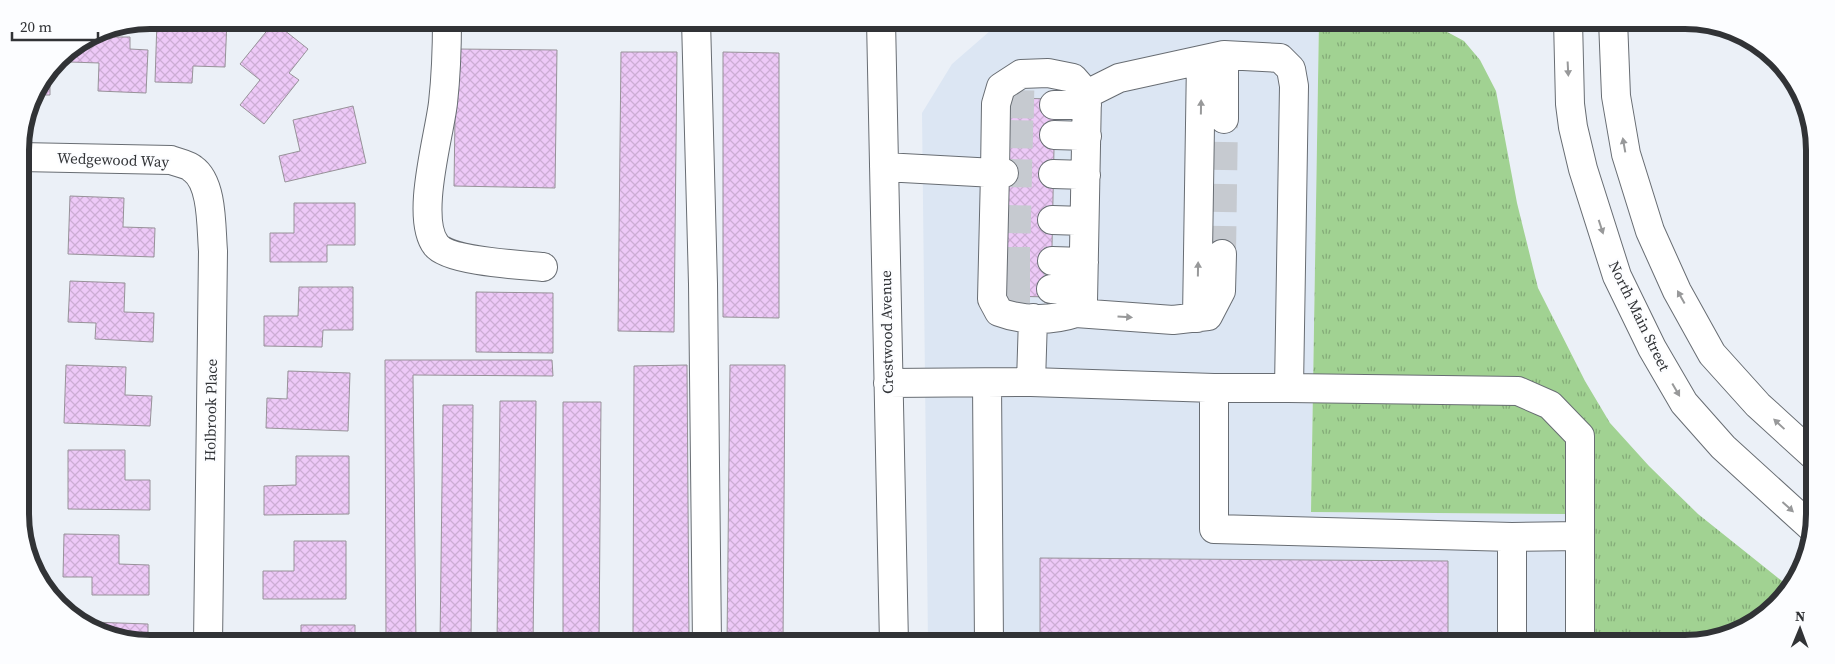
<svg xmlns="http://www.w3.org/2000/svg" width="1835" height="664" viewBox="0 0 1835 664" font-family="'Source Serif 4',serif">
	<defs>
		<pattern id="grass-tufts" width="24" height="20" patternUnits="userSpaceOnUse" patternTransform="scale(1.25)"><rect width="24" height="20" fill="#a1d292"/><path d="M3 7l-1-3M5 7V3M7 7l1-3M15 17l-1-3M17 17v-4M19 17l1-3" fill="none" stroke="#84ab78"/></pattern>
		<pattern id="building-cross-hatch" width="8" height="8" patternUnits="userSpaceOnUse" patternTransform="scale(1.25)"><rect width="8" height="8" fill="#edc9f7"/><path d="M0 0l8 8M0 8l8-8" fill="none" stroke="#ccadd4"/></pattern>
	</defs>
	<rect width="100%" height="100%" fill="#ebf0f7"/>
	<path fill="#dce6f3" d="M1018,20H1319L1311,512L1566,514L1565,644H928L922,113L952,64L998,24Z"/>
	<path fill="url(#grass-tufts)" d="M1319,20H1417L1438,27L1464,41L1480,60L1496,91L1517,203L1538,288L1585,381L1610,423L1649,466L1698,514L1787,585L1764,617L1693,644H1565L1566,514L1311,512Z"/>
	<path fill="url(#building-cross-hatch)" stroke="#979299" d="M157,20H227L225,67L193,66L192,83L155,82Z
		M274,22L308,49L289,73L299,80L264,124L240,105L260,80L240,64Z
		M114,27V37H130V49L148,50L146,93L98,91L99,63L70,62V49L101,30Z
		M456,49L557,50L555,188L454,186Z
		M621,52H677L674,332L618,331Z
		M723,52L779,53V318L723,317Z
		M50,70V95H33V93Z
		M1006,98L1055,99L1051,297L1002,296Z
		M353,106L366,163L285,182L279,156L300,151L293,120Z
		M27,194L28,238H21V195Z
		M70,196L124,198L123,227L155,228L154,257L68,254Z
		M294,203H355V245H327V262H270V233H294Z
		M70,281L125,283L124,312L154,313L153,342L95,339L96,323L68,322Z
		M299,287H353V330H323L322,347L264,346V316H298Z
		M476,292L553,293V353L476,352Z
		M21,299H29L28,343L21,342Z
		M385,360H552L553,376L413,375L416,644H386Z
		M66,365L126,367L125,395L152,396L150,426L64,423Z
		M687,365L689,635H633L634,366Z
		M730,365H785L783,644H727Z
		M288,371L350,373L348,431L266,428L267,398L287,399Z
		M500,401H536L533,644H497Z
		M563,402H601L599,644H563Z
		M443,405H473L471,644H440Z
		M68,450H125V480H150V510L68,509Z
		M296,456H349V514L264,515V486L296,485Z
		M64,534L119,535V564L149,565V595H92V577H63Z
		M294,541H346V599H263V571H294Z
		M1040,558L1448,561V644H1040Z
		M91,622L148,624V644L109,637L91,626Z
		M301,625H355V644H301Z"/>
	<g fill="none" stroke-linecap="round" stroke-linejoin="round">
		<path stroke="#c6cad0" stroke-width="28" stroke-dasharray="28 14" stroke-linecap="butt" d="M1006,104L1054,105
			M1005,134L1054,135
			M1004,173L1053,174
			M1003,219L1052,220
			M1222,254L1224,119
			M1002,261H1052
			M1002,289H1051"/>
		<g stroke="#686d73" stroke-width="30">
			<path id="minor" d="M447,20C447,48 446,76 443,103C439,137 415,218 436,245C447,261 522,265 543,267
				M696,20L703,284L707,644
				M881,20L894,644
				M1087,94L1119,78L1224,55L1280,58L1291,69L1294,86L1289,388H1214
				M1054,105H1087
				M1224,119V55
				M1054,135L1087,136
				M20,157L171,160C178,163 188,164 193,169C213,183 211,228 213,251L208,644
				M884,167L995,173L992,299L999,312C1023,321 1052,321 1076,313L1083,302L1087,94L1073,78L1048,73L1021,74L1001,87L996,104L995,173H1004
				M1053,174L1086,175
				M1052,220L1084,221
				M1052,261L1084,262
				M1051,289L1083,290
				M1076,313L1173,320L1208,316L1221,291L1222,254
				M1197,318L1201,60
				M1031,382L1033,318
				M888,383L1031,382L1214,388V529L1512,537V644
				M987,383L989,644
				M1289,388L1518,391L1550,405L1580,436V644
				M1512,537L1580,536"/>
		</g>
		<g stroke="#686d73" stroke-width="30">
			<path id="major" d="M1568,20L1570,104L1573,127L1583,169L1617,276L1652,348L1684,403L1723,447L1813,529
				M1613,20L1616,96L1626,154L1650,231L1677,291L1712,354L1758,405L1815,457"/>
		</g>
		<use href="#minor" stroke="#fff" stroke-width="28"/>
		<use href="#major" stroke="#fff" stroke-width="28"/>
	</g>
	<defs><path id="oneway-solid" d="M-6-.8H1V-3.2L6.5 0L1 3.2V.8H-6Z" transform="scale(1.25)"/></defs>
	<g fill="#98999a">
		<use href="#oneway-solid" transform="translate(1568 69) rotate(87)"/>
		<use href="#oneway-solid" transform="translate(1201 107) rotate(-89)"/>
		<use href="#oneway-solid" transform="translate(1624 145) rotate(-100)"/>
		<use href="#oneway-solid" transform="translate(1601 227) rotate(72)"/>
		<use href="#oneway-solid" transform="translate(1198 269) rotate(-89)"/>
		<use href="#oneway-solid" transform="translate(1681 297) rotate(-119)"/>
		<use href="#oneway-solid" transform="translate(1125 317) rotate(4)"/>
		<use href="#oneway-solid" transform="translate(1676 390) rotate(60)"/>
		<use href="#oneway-solid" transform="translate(1779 424) rotate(-137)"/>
		<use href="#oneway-solid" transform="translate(1788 507) rotate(42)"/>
	</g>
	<g text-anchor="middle" stroke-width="4.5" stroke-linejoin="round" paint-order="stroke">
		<g font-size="15" fill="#313336" stroke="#fcfdff">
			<text transform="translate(113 160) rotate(2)" y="5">Wedgewood Way</text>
			<text transform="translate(1639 316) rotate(64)" y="5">North Main Street</text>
			<text transform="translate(887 332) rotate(-91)" y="5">Crestwood Avenue</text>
			<text transform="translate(211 410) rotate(-89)" y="5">Holbrook Place</text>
		</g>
	</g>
	<path d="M0 0H1835V664H0ZM150 29H1685A121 121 0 0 1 1806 150V514A121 121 0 0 1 1685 635H150A121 121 0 0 1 29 514V150A121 121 0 0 1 150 29Z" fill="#fcfdff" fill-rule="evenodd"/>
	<path fill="none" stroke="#313336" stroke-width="6" d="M150 29H1685A121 121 0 0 1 1806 150V514A121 121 0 0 1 1685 635H150A121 121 0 0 1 29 514V150A121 121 0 0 1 150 29Z"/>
	<g transform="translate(1800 629) rotate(1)" stroke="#fcfdff" stroke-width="4" paint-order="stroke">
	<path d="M0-4L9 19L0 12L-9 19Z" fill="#313336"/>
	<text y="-8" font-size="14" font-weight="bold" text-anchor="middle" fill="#313336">N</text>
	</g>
	<path d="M12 32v8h86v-8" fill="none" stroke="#313336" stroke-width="2.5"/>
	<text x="20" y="32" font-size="15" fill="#313336" stroke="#fcfdff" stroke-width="4" paint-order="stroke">20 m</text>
</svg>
